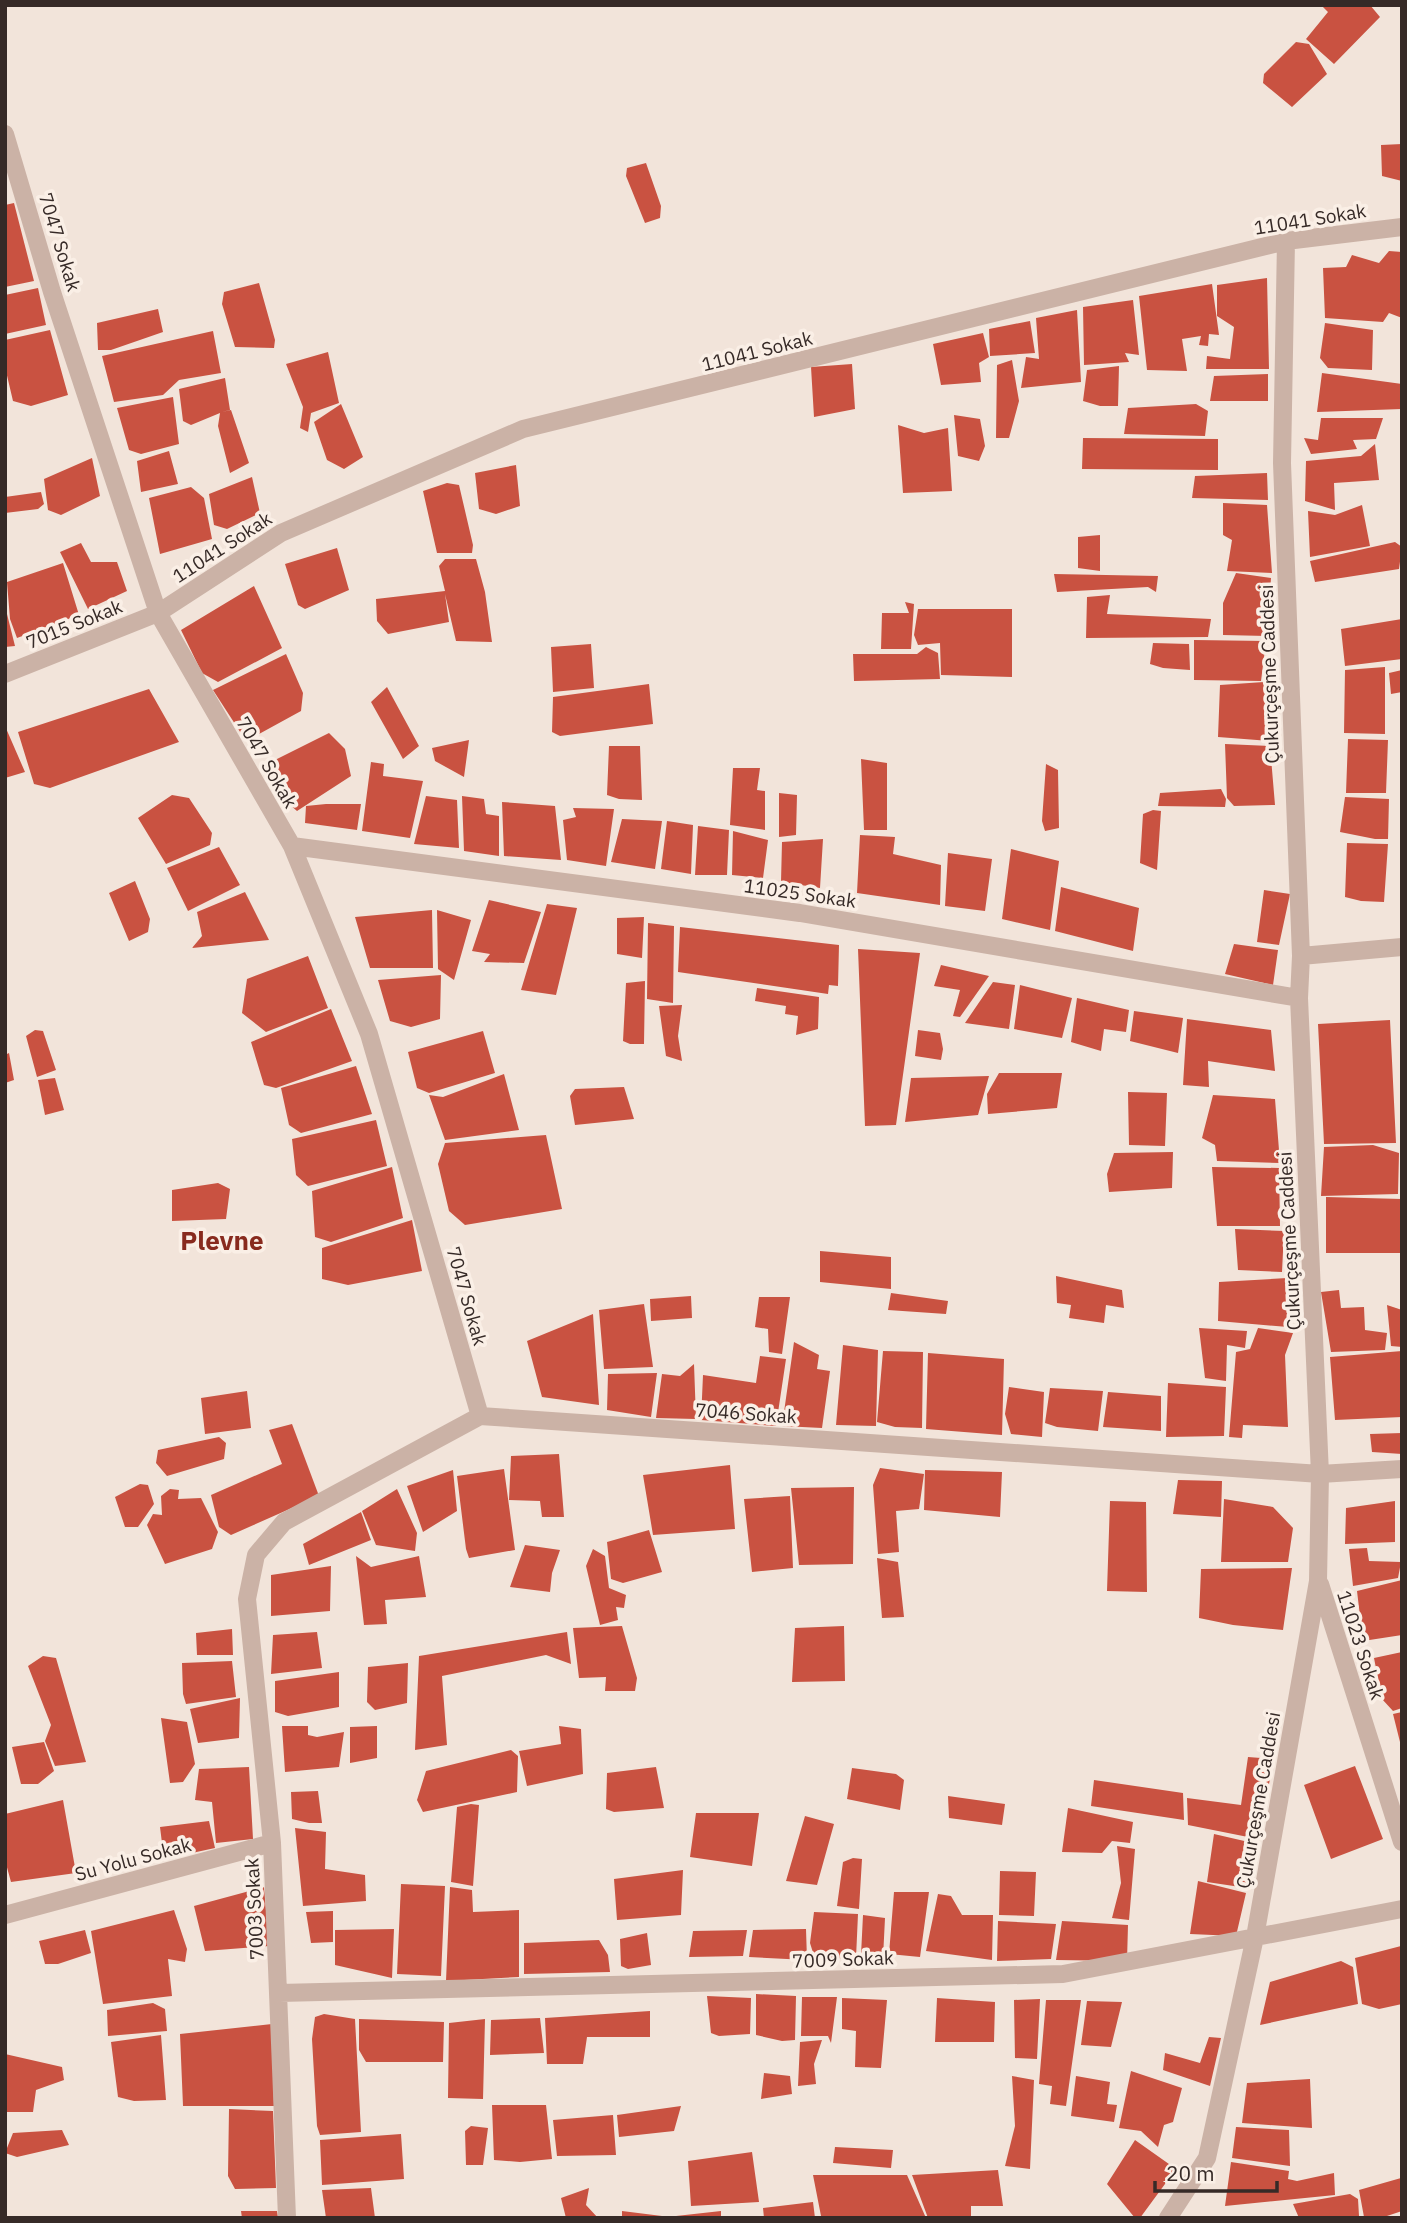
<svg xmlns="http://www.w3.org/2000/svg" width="1407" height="2223" viewBox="0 0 1407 2223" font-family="'IBM Plex Sans',sans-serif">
	<rect width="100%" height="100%" fill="#f2e4da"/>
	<path fill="#c95241" d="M1321,5H1370L1380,17L1334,64L1306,39L1328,12Z
		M1296,42L1309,44L1327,74L1292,107L1263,83L1264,74Z
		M1402,144V181L1382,176L1381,145Z
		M646,163L661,206L660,218L645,223L626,176L627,168Z
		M14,203L34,281L5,287V205Z
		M1389,251L1402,252V318L1389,313L1383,322L1325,318L1323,268L1346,267L1352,255L1379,263Z
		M1267,278L1269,369H1206L1207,356L1230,359L1234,327L1217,316V285Z
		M259,283L275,340L274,348L235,347L222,304L224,292Z
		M1212,284L1219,335L1209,334L1208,346L1199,345L1201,336L1182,339L1187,371L1147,370L1139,296Z
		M38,288L46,325L5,334V295Z
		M1133,300L1139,355L1125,353L1129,362L1084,365L1083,307Z
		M158,309L163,332L111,350H98L97,323Z
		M1077,310L1081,382L1021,388L1026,357L1039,359L1036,318Z
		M1030,321L1035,353L990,356L989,329Z
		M1325,323L1373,330L1372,370L1328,368L1320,358Z
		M50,330L68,395L31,406L13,401L5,367V340Z
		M213,331L221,373L179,380L163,395L114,402L102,356Z
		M983,333L989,357L979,363L981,382L941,385L933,344Z
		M328,352L339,403L311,413L308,432L300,428L303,407L286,364Z
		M1012,360L1019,401L1009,438H996L997,365Z
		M852,364L855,409L814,417L811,367Z
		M1119,366L1118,406H1100L1083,401L1087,370Z
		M1322,373L1402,384V409L1317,412Z
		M1268,374V401H1210L1214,376Z
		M225,378L230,410L222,412L231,410L249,463L230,473L218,426L220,413L191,425L183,421L179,389Z
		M173,397L179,444L141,454L129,450L117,408Z
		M341,404L363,457L344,469L327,460L314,422Z
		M1196,404L1208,411L1205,436L1124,434L1128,408Z
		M954,415L980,419L985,446L979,461L958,456Z
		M1321,418H1383L1376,439L1353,440L1357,449L1311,454L1304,438L1318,440Z
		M898,425L924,433L948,428L952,491L903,493Z
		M1083,438L1218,439V470L1082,469Z
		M1375,444L1379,480L1334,483L1335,510L1305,501L1306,461L1361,456Z
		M169,451L178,484L141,492L137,461Z
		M92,458L100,496L61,515L48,510L44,479Z
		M516,465L520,506L496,514L479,509L475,473Z
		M1267,473L1268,500L1192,498L1195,476Z
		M252,477L260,513L227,529L214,525L209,494Z
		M447,483L459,485L473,545L472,553H437L423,491Z
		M191,487L204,498L212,539L160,554L149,498Z
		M41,492L44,504L38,509L5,513V497Z
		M1223,503L1267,505L1272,573L1227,571L1232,540L1223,535Z
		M1362,505L1370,546L1310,557L1308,511L1335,515Z
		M1100,535V571L1078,568V537Z
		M1395,542L1402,547L1399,569L1315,582L1310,561Z
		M81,543L91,562H117L127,591L88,609L60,552Z
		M337,548L349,590L305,609L298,605L285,564Z
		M445,559H476L485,592L492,642L456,641L445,594L449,622L388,634L377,621L376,599L445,591L439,566Z
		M63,563L79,615L17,638L10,619L7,582Z
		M1236,573L1271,578L1267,636L1223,635V603Z
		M1054,574L1158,576L1156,592L1148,587L1057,592Z
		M254,586L282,648L218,682L202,673L181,630Z
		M1110,595L1107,614L1211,619L1208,637L1086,638L1087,597Z
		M905,602L914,604L911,649H881L882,613H909Z
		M918,609H1012V677L941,675L940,643L918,645L914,635Z
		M5,610H6L15,646L5,647Z
		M1402,619V659L1345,666L1341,629Z
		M1194,640L1266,641L1261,681L1194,680Z
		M1153,643L1189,644L1190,670L1163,668L1150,664Z
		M591,644L594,688L553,692L551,647Z
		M926,647L938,653L940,679L854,681L853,654H917Z
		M286,654L303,693L301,711L246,741L213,690Z
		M1385,667V734L1344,733L1345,670Z
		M1402,670V692L1391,694L1389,673Z
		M1264,682L1270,741L1218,737L1220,685Z
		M649,684L653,724L560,736L552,732L553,697Z
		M387,687L419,746L403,759L371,702Z
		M149,689L179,742L50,788L34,784L18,732Z
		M5,726L25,772L5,778Z
		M329,733L345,749L351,776L297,811L281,797L267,764Z
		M1348,739L1388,740L1386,793H1346Z
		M469,740L464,777L435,761L432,748Z
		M1225,744L1270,746L1275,805L1234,806L1227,798Z
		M609,746H640L642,800L619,799L607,795Z
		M861,759L887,763V830H864Z
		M371,762L384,764L383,776L423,781L410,838L362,831Z
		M1046,764L1058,770L1059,828L1045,831L1042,821Z
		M733,768H760L757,790L765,791V830L730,825Z
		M1221,789L1226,799L1225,807L1158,806L1160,793Z
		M779,793L797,795L796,835L779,837Z
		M172,795L189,798L212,833L210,845L166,864L138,818Z
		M426,796L457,800L459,848L414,844Z
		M462,796L484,799L486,814L499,816V856L464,851Z
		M1345,797L1389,799L1388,839H1375L1340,832Z
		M502,802L555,806L561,860L504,856Z
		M326,804H361L357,830L305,823L306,806Z
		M573,808L614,809L606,866L567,860L563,820L576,817Z
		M1153,810L1161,811L1157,870L1140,863L1143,814Z
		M622,819L662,821L655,869L611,862Z
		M667,821L693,825L691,874L661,869Z
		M698,826L729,830L727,875H695Z
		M733,831L768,840L763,878L732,875Z
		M860,835L895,837L893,854L941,865L940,905L857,893Z
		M823,839L820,888L781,882L782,842Z
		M1347,843L1388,844L1384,902L1361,901L1345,897Z
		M219,847L240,885L188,911L167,868Z
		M1011,849L1059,861L1050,930L1002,919Z
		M948,853L992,859L985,911L945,906Z
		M135,881L150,919L148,932L129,941L109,893Z
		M1061,887L1139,908L1133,951L1055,931Z
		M1264,890L1290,894L1279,945L1257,942Z
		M245,892L269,940L192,948L202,936L197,912Z
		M489,900L541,912L524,963L484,962L490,954L472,951Z
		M547,904L577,908L556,995L521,990Z
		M432,910L433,968H370L355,917Z
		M437,910L471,920L454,980L438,969Z
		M644,917L642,958L617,954V918Z
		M648,923L674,926L673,1003L647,999Z
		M680,927L839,945L838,986L829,985L828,994L678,972Z
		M1234,944L1278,950L1273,985L1225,974Z
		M858,949L920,953L896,1125L865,1126Z
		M308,956L328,1008L266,1032L242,1013L247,979Z
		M941,965L989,976L960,1017L953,1016L960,990L934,986Z
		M441,975L440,1019L411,1027L390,1021L378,980Z
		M645,981L644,1044H630L623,1041L626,983Z
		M993,982L1015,985L1009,1029L965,1023Z
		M1020,985L1072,998L1062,1038L1014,1029Z
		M757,988L819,997L818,1029L796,1035L798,1016L785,1014L786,1006L755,1001Z
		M1077,998L1129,1010L1126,1032L1104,1029L1101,1051L1071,1042Z
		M682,1005L678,1036L682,1061L666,1056L659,1006Z
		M331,1009L352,1061L276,1088L264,1085L251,1042Z
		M1134,1011L1183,1018L1178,1053L1130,1041Z
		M1187,1019L1271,1030L1275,1071L1208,1061L1209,1087L1183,1085Z
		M1390,1020L1396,1143L1324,1144L1318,1024Z
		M35,1030L43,1031L56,1070L37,1077L26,1036Z
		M918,1030L940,1033L943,1049L941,1060L915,1056Z
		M483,1031L495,1073L429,1093L417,1088L408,1052Z
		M9,1053L14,1080L5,1083V1055Z
		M356,1066L372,1114L301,1133L289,1125L281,1088Z
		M999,1073H1062L1057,1108L988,1114L987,1094Z
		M504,1074L519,1130L445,1140L429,1095L443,1097Z
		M989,1076L978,1115L905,1122L911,1078Z
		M55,1078L64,1110L45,1115L38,1080Z
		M624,1087L634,1119L575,1125L570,1096L575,1089Z
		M1128,1092L1167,1093L1165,1146L1129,1145Z
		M1213,1095L1275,1099L1280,1163L1217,1161L1215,1145L1202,1138Z
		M376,1120L387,1166L308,1186L296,1175L292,1139Z
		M546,1135L562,1209L465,1225L449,1211L438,1164L445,1143Z
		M1373,1145L1399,1153L1398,1194L1321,1196L1324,1147Z
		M1173,1152L1172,1188L1109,1192L1107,1174L1114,1153Z
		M392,1167L403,1218L331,1242L315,1237L312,1191Z
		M1212,1167L1279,1168L1280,1226H1217Z
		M218,1183L230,1189L226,1219L172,1221V1190Z
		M1326,1197L1402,1199V1253H1326Z
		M412,1220L422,1271L348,1285L322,1279V1248Z
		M1235,1229L1284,1231L1282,1272L1238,1270Z
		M820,1251L891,1257V1289L820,1282Z
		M1056,1276L1122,1290L1124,1308L1106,1305L1104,1323L1069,1318L1071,1305L1057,1303Z
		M1287,1278L1288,1327L1218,1321L1219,1282Z
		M1339,1290L1341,1308L1364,1307L1365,1330L1387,1333L1385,1350L1331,1352L1321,1292Z
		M891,1293L948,1301L946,1314L888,1310Z
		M691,1296L692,1318L651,1321L650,1299Z
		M759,1297H790L782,1354L769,1352L768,1329L755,1327Z
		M644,1304L653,1367L604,1369L599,1310Z
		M1387,1305L1402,1310V1347L1391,1346Z
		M593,1314L599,1405L542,1397L527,1341Z
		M1199,1328L1247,1331L1245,1348L1227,1345L1226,1381L1205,1378Z
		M1258,1328L1293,1333L1285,1355L1288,1427L1243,1425L1242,1438L1229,1437L1236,1352L1250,1349Z
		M794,1342L819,1355L817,1369L830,1371L822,1428L782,1426Z
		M843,1345L878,1350L876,1426L836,1425Z
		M883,1351L923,1352L922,1428L895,1427L877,1422Z
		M1402,1351V1417L1335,1420L1330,1357Z
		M928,1353L1004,1359L1002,1435L926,1429Z
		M760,1356L786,1359L776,1426L701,1420L703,1375L756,1383Z
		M694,1364L696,1419L656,1418L662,1374L680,1376Z
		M657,1373L651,1417L607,1410L608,1374Z
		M1168,1383L1226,1387L1224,1436L1166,1437Z
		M1009,1387L1044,1392L1042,1437L1011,1434L1005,1414Z
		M1050,1388L1103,1391L1098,1431L1057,1427L1045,1423Z
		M247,1391L251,1428L205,1434L201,1398Z
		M1108,1392L1161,1396V1431L1103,1427Z
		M292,1424L319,1496L231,1535L219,1527L211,1495L282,1464L269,1430Z
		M1402,1433V1454L1372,1452L1370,1434Z
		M219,1437L226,1443L224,1459L167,1476L156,1463L158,1450Z
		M559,1454L564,1517H542L540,1501L509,1500L511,1456Z
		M730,1465L735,1529L653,1535L643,1475Z
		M880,1468L924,1474L919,1509L896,1511L899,1552L878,1554L873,1485Z
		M504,1469L515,1550L469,1558L466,1549L457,1476Z
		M453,1470L457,1511L423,1532L407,1486Z
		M925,1470L1002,1472L1000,1517L924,1510Z
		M1178,1480L1222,1481L1221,1517L1173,1514Z
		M140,1484L148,1485L154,1504L138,1527H125L115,1497Z
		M854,1487L853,1564L799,1565L791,1488Z
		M170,1489L179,1490L178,1499L201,1498L218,1532L212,1549L165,1564L147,1525L153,1514L162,1515L161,1496Z
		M397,1489L417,1533L415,1551L376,1545L362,1511Z
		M790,1496L793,1568L752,1572L744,1499Z
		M1224,1499L1273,1507L1293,1528L1288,1562H1221Z
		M1110,1501L1146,1502L1147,1592L1107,1591Z
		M1395,1501V1542L1345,1544L1346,1508Z
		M361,1512L371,1540L309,1565L303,1544Z
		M649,1530L662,1572L623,1583L611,1579L607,1542Z
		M525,1545L560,1550L552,1573L550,1592L510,1587Z
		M1367,1548L1369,1561L1401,1562L1398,1578L1353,1586L1349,1549Z
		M593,1549L605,1556L609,1588L626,1595L624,1608L616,1607L618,1620L600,1625L586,1566Z
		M356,1556L371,1567L419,1556L426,1597L385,1600L387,1624L364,1625Z
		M877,1558L898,1562L904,1617L882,1618Z
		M331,1566L330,1611L271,1616V1575Z
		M1292,1568L1283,1630L1233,1625L1199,1618L1201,1569Z
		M1402,1580V1635L1363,1641L1357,1591Z
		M622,1626L637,1678L635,1691H605L606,1677L579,1678L573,1628Z
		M844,1626L845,1681L792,1682L795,1628Z
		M232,1629L233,1655H197L196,1633Z
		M317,1632L322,1668L271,1674L273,1635Z
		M567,1632L571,1664L546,1655L442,1676L447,1745L415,1750L419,1656Z
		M1402,1652V1708L1393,1711L1382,1699L1374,1658Z
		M43,1656L56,1658L86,1762L55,1766L45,1741L51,1725L28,1666Z
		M232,1661L236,1697L186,1704L183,1694L182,1663Z
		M408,1663L407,1703L375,1710L367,1702L368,1667Z
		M339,1672V1707L288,1716L275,1712V1681Z
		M240,1698L239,1738L198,1743L190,1709Z
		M1402,1712V1746H1401L1393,1714Z
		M161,1718L187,1722L195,1764L183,1782L170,1783Z
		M282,1726H308V1735L317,1737L344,1732L339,1767L285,1772Z
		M377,1726V1758L350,1763V1727Z
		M559,1726L581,1729L583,1774L527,1786L519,1751L561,1744Z
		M44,1742L54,1771L38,1784H21L12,1747Z
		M511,1750L518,1756L517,1792L423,1812L417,1800L426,1771Z
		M1248,1757L1261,1758L1271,1774L1258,1839L1188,1825L1187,1798L1241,1805Z
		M1355,1766L1383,1839L1331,1859L1304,1785Z
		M249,1767L253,1839L216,1843L212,1802L195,1800L199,1769Z
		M656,1767L664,1808L614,1812L606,1809L607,1773Z
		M852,1768L896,1774L904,1780L900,1810L847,1799Z
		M1094,1780L1183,1793L1184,1820L1091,1806Z
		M318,1791L322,1823H309L292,1819L291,1792Z
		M948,1796L1005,1804L1002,1825L949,1818Z
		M63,1800L76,1873L11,1882L5,1860V1814Z
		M471,1804L479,1805L473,1886L451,1882L457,1807Z
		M1068,1808L1133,1822L1130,1843L1112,1841L1102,1853L1062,1852Z
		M696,1813H759L752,1866L690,1857Z
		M805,1816L834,1824L817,1885L786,1881Z
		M209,1821L215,1848L164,1859L160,1827Z
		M295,1828L326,1832L325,1869L365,1875L366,1901L303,1906Z
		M1214,1834L1253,1843L1247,1888L1207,1882Z
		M1117,1846L1135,1849L1129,1920L1112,1918L1121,1883Z
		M853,1858L862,1859L859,1909L837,1906L843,1862Z
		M683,1870L681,1915L617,1920L614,1879Z
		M1000,1871L1036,1872L1034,1916L999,1915Z
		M1198,1881L1246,1893L1236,1936L1190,1934Z
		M401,1884L445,1886L441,1976L397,1974Z
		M264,1887L269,1946L205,1951L194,1906Z
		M450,1887L472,1890L473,1912L519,1910V1977L446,1981Z
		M894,1892H929L920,1957L889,1954Z
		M938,1894L951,1896L962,1915H993L992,1960L926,1951Z
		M174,1910L187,1949L185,1962L168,1959L172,1996L103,2004L91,1931Z
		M333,1911V1942L311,1943L306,1912Z
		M814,1912L858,1914L856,1958L815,1959L810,1943Z
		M863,1915L885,1918L883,1958L861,1955Z
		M998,1921L1056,1924L1051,1959L997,1961Z
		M1062,1921L1128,1925L1127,1961L1056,1960Z
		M394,1929L392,1978L335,1965V1930Z
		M806,1929L807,1960L749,1957L753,1930Z
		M85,1930L91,1953L58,1964H45L39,1941Z
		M747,1930L743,1956L689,1957L693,1931Z
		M647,1933L651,1965L628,1969L621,1966L620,1939Z
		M599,1940L608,1955L610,1972L524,1974V1943Z
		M1401,1946L1402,2004L1379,2009L1362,2004L1355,1958Z
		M1341,1961L1353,1967L1358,2004L1260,2025L1270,1982Z
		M756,1994L796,1996L795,2040L782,2041L756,2035Z
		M707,1996L751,1998L750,2034L719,2036L711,2033Z
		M802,1997H837L831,2043L828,2036H801Z
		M842,1998L887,2000L881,2068L855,2067L856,2031L842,2029Z
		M937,1998L995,2002L994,2042H935Z
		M1040,1999L1037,2059L1015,2058L1014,2000Z
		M1046,2000H1081L1066,2106L1050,2104L1052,2086L1039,2084Z
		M1087,2001L1122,2002L1111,2047L1081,2045Z
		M153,2003L165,2009L167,2031L108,2036L107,2010Z
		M650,2011V2037H587L583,2064H547L545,2018Z
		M324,2014L355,2019L361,2132L320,2135L317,2126L312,2039L315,2017Z
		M540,2018L544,2053L490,2055L491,2020Z
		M359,2019L444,2022L443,2062H366L359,2050Z
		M485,2019L483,2099L448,2098L449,2023Z
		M272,2024L274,2106H183L180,2034Z
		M161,2035L166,2100L134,2101L118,2097L111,2042Z
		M1209,2037L1221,2038L1210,2086L1163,2070L1165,2053L1200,2063Z
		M822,2040L814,2064L816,2084L798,2086L800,2042Z
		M5,2054L62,2067L64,2080L36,2090L33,2112H6Z
		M1131,2071L1182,2088L1173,2122L1164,2125L1158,2147L1141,2131L1119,2128Z
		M764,2073L790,2076L792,2094L761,2099Z
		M1012,2076L1034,2080L1030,2169L1005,2166L1015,2126Z
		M1076,2076L1110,2082L1107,2104L1117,2105L1114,2122L1071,2116Z
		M1310,2079L1312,2128L1242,2123L1247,2083Z
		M492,2105H546L552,2159L520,2162L494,2160Z
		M681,2106L674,2131L619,2137L617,2115Z
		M229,2109L273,2111L276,2188L235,2189L228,2176Z
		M613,2115L616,2155L557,2156L553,2120Z
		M471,2126L488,2128L483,2165H466L465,2131Z
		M1236,2127L1289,2130L1290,2166L1232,2158Z
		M62,2130L69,2145L17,2157L5,2153L13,2133Z
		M401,2134L404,2179L322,2185L320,2140Z
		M1135,2140L1176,2169L1140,2218H1135L1107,2184Z
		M835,2147L893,2150L891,2168L833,2163Z
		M752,2152L759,2202L691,2206L688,2161Z
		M1231,2162L1289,2171L1288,2179L1297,2181L1334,2173L1335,2195L1225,2206Z
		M998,2170L1003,2206H971V2218H928L912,2175Z
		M813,2175H907L926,2218L821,2216Z
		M1401,2178L1402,2211L1381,2218L1364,2217L1359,2190Z
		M371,2188L375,2218H326L322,2190Z
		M589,2188L586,2205L598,2218H566L561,2198Z
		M1350,2194L1358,2199L1359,2216L1299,2218L1293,2204Z
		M813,2202L815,2218H764L763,2208Z
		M241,2211H277L278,2218H242Z
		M622,2211L662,2216V2218H622Z
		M721,2211V2218H676V2216Z"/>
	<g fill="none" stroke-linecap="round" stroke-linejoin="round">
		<path stroke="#cbb2a6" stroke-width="18" d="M5,134L52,292L158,613L292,846L369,1034L480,1416
			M5,674L158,613L281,533L523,429L1286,241L1402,227
			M292,846L800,913L1299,998
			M1301,956L1402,947
			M1320,1584L1402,1842
			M5,1915L272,1843
			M279,1993L1063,1974L1402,1909
			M287,2218L272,1843L247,1599L256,1555L284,1522L480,1416L1320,1474L1402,1469
			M1168,2218L1207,2158L1255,1937L1318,1581L1320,1474L1299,998L1301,956L1282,463L1286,241"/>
	</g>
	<g text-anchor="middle" stroke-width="7" stroke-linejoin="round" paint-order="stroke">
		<g font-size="19" fill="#362a27" stroke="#faefe6">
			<text transform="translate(1310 219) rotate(-9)" y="7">11041 Sokak</text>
			<text transform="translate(60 242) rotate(73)" y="7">7047 Sokak</text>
			<text transform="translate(757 351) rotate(-14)" y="7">11041 Sokak</text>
			<text transform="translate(222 547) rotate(-33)" y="7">11041 Sokak</text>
			<text transform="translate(74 624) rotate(-22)" y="7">7015 Sokak</text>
			<text transform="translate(1269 674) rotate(-92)" y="7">Çukurçeşme Caddesi</text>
			<text transform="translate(267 762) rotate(60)" y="7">7047 Sokak</text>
			<text transform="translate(800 893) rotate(8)" y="7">11025 Sokak</text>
			<text transform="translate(1289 1241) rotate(-93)" y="7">Çukurçeşme Caddesi</text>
			<text transform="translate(467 1296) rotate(74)" y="7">7047 Sokak</text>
			<text transform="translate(746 1413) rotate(4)" y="7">7046 Sokak</text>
			<text transform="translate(1361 1645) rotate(72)" y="7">11023 Sokak</text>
			<text transform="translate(1258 1800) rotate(-80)" y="7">Çukurçeşme Caddesi</text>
			<text transform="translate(133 1859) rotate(-15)" y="7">Su Yolu Sokak</text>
			<text transform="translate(254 1909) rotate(-93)" y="7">7003 Sokak</text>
			<text transform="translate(843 1959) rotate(-2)" y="7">7009 Sokak</text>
		</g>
		<g font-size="26" font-weight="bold" fill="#882a1e" stroke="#faefe6">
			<text x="222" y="1250">Plevne</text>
		</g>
	</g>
	<rect width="1407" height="2223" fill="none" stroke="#362a27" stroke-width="14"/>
	<path d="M1155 2181v10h122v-10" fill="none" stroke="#362a27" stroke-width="3.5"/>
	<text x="1166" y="2181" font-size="21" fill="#362a27" stroke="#faefe6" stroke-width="5" paint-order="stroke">20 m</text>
</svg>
